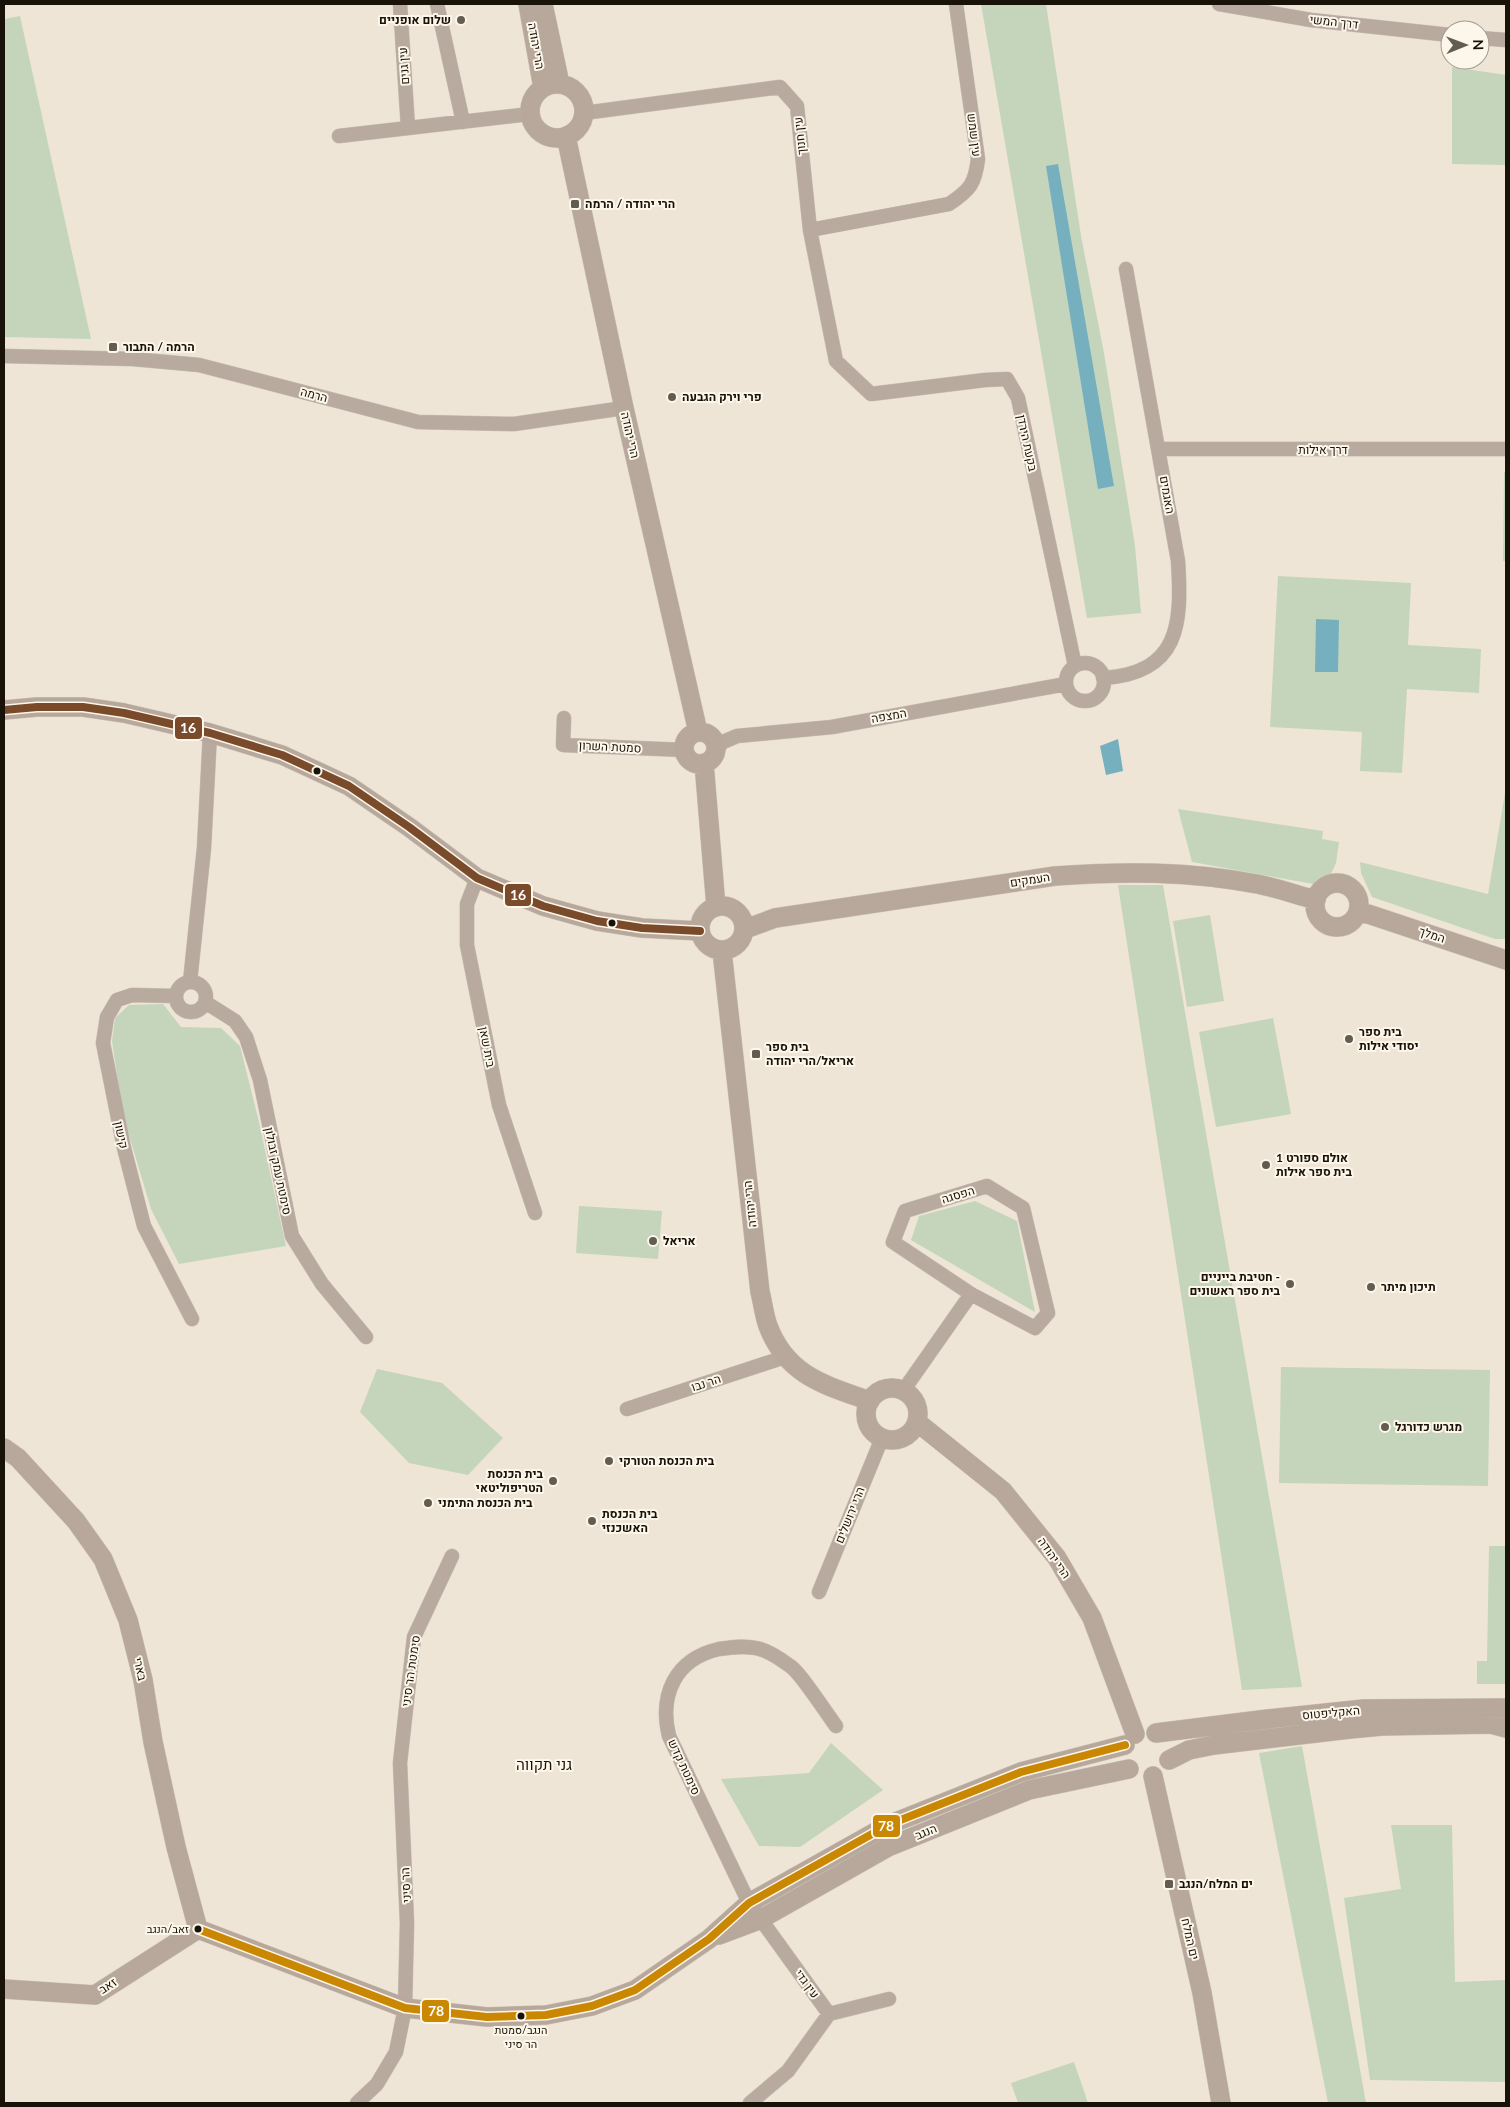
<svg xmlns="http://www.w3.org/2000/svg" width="1510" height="2107" viewBox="0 0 1510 2107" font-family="Lato,Heebo,sans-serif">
	<rect width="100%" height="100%" fill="#eee5d6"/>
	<path fill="#c4d5bc" d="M981,4H1046L1081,236L1104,353L1135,546L1141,613L1087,618Z
		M20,16L91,339L4,337V19Z
		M1452,67L1506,75V165L1452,164Z
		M1504,472H1506V561H1503Z
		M1278,576L1411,583L1408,645L1481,649L1479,693L1407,689L1402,773L1360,771L1362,732L1270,727Z
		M1506,787V939H1495L1372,897L1361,873L1360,862L1488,894Z
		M1178,809L1323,831L1322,839L1339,842L1336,863L1329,878L1313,884L1192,862Z
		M1118,885H1163L1302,1687L1242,1690Z
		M1210,915L1224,1001L1187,1007L1173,921Z
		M163,1004L181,1027L221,1028L240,1046L259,1122L286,1246L179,1264L151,1209L123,1115L112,1041L115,1018L129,1005Z
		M1273,1018L1291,1114L1216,1127L1199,1032Z
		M975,1201L1017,1221L1035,1312L911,1240L919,1216Z
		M579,1206L662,1211L658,1259L576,1253Z
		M1281,1367L1490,1370L1488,1486L1279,1483Z
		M377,1369L442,1383L503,1438L468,1475L409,1463L360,1412Z
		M1489,1546H1506V1684H1477V1661H1487Z
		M831,1743L883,1790L800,1847L759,1846L721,1779L809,1773Z
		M1302,1746L1366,2103H1328L1259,1753Z
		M1391,1825H1452L1455,1982L1505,1980V2082L1370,2080L1344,1898L1401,1889Z
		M1074,2062L1088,2103H1018L1011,2083Z"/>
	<path fill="#76b0be" d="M1058,164L1114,486L1098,489L1046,166Z
		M1316,619L1339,620L1338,672H1315Z
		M1118,739L1123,771L1106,775L1100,746Z"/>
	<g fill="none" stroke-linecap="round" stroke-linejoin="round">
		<g stroke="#cac2b7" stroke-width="15">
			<path id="street" d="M400,4L408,128
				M437,4L463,122
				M1219,4L1311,20L1450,35
				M1480,38L1506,40
				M584,113L780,87L797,106L810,230L836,361L871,394L985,380L1007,379L1018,398L1075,666
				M339,136L530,114
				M810,230L949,204C970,190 975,184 978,159L956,4
				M4,356L133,359L199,365L418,422L514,424L624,408
				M1158,449H1506
				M1066 682a19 19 0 1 1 38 0a19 19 0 1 1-38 0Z
				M1103,678C1180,673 1182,624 1178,561L1126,269
				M564,718L563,745L685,750
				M716,750L723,742L737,736L832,727L1066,684
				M477,878L467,904V945L499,1105L535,1213
				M176 997a15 15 0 1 1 30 0a15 15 0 1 1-30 0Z
				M190,982L204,848L210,733
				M176,996L132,995L117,1000L107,1017L103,1043L124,1148L144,1226L192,1319
				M205,1002L235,1021L246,1037L260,1080L292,1236L322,1284L366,1337
				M987,1186L1023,1208L1048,1313L1035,1328L971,1294L893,1242L905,1211Z
				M903,1391L971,1294
				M627,1409L785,1357
				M819,1592L882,1438
				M836,1726C827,1714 800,1672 790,1666C782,1660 770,1652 760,1649C747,1645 732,1647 719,1649C675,1659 659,1695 669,1736L749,1903L829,2014L889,1999
				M357,2103L377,2084L396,2052L405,2008L407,1923L400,1763L414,1637L452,1556
				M750,2103L788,2071L829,2014"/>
		</g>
		<g stroke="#cac2b7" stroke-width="20">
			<path id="secondary" d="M528,4L543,88
				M543,4L560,84
				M530 111a27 27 0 1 1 54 0a27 27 0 1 1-54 0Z
				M566,136L624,408L698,732
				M4,710L37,707H83L124,713L210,733L282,755L349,786L409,827L477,878L543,906L597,921L642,928L700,931
				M684 748a16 16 0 1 1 32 0a16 16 0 1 1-32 0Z
				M704,763L716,907
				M1315 905a22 22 0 1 1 44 0a22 22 0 1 1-44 0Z
				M700 928a22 22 0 1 1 44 0a22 22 0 1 1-44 0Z
				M1359,911L1506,960
				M745,929L775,918L1055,876C1124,871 1189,871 1257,884C1277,888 1297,895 1316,900
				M722,951L760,1292C763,1303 764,1315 768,1326C787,1376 825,1385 870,1401
				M866 1414a26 26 0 1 1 52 0a26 26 0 1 1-52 0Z
				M917,1422L1003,1491L1057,1558L1092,1618L1135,1734
				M4,1448L18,1458L76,1521L103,1559L128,1620L143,1680L153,1742L176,1847L198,1929
				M1156,1733L1268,1719L1364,1709L1506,1708
				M1169,1760L1189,1750L1214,1745L1350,1729L1382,1726L1491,1724L1506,1728
				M1153,1776L1202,1993L1221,2103
				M198,1929L405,2008L487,2017L546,2015L592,2006L635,1990L709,1939L749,1903L888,1825L1021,1772L1125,1745
				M719,1935L759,1920L888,1847L1029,1790L1129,1769
				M4,1989L95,1995L198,1929"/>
		</g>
		<use href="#street" stroke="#b9aaa0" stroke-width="14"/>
		<use href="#secondary" stroke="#b8a89c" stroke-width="19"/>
		<g stroke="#fdf6ea" stroke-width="11">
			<path id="bus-1" d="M4,710L37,707H83L124,713L210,733L282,755L349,786L409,827L477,878L543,906L597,921L642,928L700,931"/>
		</g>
		<g stroke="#fdf6ea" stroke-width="11">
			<path id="bus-2" d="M198,1929L405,2008L487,2017L546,2015L592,2006L635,1990L709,1939L749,1903L888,1825L1021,1772L1125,1745"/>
		</g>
		<use href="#bus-1" stroke="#7a4b2a" stroke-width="8"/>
		<use href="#bus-2" stroke="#ca8802" stroke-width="8"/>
	</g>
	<g fill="#635c50" stroke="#fdf6ea" stroke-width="2">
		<circle cx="461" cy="20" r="5"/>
		<rect x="570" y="199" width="10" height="10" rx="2.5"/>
		<rect x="108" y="342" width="10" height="10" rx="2.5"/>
		<circle cx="672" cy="397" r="5"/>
		<circle cx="1349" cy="1039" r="5"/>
		<rect x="751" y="1049" width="10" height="10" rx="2.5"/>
		<circle cx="1266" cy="1165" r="5"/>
		<circle cx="653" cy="1241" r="5"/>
		<circle cx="1290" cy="1284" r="5"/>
		<circle cx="1371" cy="1287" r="5"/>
		<circle cx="1385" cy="1427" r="5"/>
		<circle cx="609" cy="1461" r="5"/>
		<circle cx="553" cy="1481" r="5"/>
		<circle cx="428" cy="1503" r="5"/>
		<circle cx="592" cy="1521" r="5"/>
		<rect x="1164" y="1879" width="10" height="10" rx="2.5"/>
	</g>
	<g fill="#181208" stroke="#fdf6ea" stroke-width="2">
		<circle cx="317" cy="771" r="4.5"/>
		<circle cx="612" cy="923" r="4.5"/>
		<circle cx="198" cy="1929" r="4.5"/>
		<circle cx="521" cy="2016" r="4.5"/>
	</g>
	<g text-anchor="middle" stroke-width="4" stroke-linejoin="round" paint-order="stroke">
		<g font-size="11" fill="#181208" stroke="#fdf6ea" text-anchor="end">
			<text x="189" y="1933">זאב/הנגב</text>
			<text x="521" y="2034" text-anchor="middle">הנגב/סמטת<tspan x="521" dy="14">הר סיני</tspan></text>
		</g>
		<g font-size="12" font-weight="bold" fill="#181208" stroke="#fdf6ea" text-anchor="start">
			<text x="451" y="24" text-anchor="end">שלום אופניים</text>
			<text x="585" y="208">הרי יהודה / הרמה</text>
			<text x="123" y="351">הרמה / התבור</text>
			<text x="682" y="401">פרי וירק הגבעה</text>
			<text x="1359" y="1036">בית ספר<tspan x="1359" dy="14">יסודי אילות</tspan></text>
			<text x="766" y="1051">בית ספר<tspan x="766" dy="14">אריאל/הרי יהודה</tspan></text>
			<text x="1276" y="1162">אולם ספורט 1<tspan x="1276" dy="14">בית ספר אילות</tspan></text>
			<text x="663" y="1245">אריאל</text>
			<text x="1280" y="1281" text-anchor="end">חטיבת בייניים -<tspan x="1280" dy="14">בית ספר ראשונים</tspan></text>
			<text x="1381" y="1291">תיכון מיתר</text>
			<text x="1395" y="1431">מגרש כדורגל</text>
			<text x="619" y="1465">בית הכנסת הטורקי</text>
			<text x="543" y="1478" text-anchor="end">בית הכנסת<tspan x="543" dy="14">הטריפוליטאי</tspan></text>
			<text x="438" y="1507">בית הכנסת התימני</text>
			<text x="602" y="1518">בית הכנסת<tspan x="602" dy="14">האשכנזי</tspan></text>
			<text x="1179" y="1888">ים המלח/הנגב</text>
		</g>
		<g font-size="12" fill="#181208" stroke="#fdf6ea">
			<text transform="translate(1334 22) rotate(6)" y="4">דרך המשי</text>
			<text transform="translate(536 46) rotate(80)" y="4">הרי יהודה</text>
			<text transform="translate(404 66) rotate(-94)" y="4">עין גנים</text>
			<text transform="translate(974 135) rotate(83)" y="4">עין שמש</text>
			<text transform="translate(800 136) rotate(-96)" y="4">עין חנוך</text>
			<text transform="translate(314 395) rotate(15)" y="4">הרמה</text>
			<text transform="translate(630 435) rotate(77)" y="4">הרי יהודה</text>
			<text transform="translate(1027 443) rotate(78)" y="4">בקעת הירדן</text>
			<text x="1323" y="454">דרך אילות</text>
			<text transform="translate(1167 495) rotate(80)" y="4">האגמים</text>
			<text transform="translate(889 716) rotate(-10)" y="4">המצפה</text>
			<text transform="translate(610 747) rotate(3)" y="4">סמטת השרון</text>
			<text transform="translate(1030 880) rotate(-9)" y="4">העמקים</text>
			<text transform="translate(1432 935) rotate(18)" y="4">המלך</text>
			<text transform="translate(487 1047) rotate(79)" y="4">בית שאן</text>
			<text transform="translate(121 1135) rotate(78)" y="4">קישון</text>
			<text transform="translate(278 1171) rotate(78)" y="4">סימטת עמק זבולון</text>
			<text transform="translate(958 1195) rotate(-17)" y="4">הפסגה</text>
			<text transform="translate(750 1204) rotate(-96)" y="4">הרי יהודה</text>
			<text transform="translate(706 1383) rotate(-18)" y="4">הר נבו</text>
			<text transform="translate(850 1515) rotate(-68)" y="4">הרי ירושלים</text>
			<text transform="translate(1054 1558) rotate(55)" y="4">הרי יהודה</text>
			<text transform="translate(140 1669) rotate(77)" y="4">בארי</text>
			<text transform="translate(411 1671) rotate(-82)" y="4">סימטת הר סיני</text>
			<text transform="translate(1331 1713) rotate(-5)" y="4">האקליפטוס</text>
			<text transform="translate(684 1767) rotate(65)" y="4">סימטת קדש</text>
			<text transform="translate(926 1832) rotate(-22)" y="4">הנגב</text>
			<text transform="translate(406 1885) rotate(-93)" y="4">הר סיני</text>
			<text transform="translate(1190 1939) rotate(77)" y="4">ים המלח</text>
			<text transform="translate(807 1984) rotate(54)" y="4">עין גדי</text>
			<text transform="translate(108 1986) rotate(-33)" y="4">זאב</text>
		</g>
		<g font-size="15" fill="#181208" stroke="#fdf6ea">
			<text x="544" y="1770">גני תקווה</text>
		</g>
	</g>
	<g stroke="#fdf6ea" stroke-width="2">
		<rect x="174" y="716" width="29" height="24" rx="5" fill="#7a4b2a"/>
		<rect x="504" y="883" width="28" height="24" rx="5" fill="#7a4b2a"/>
		<rect x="872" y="1814" width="29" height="24" rx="5" fill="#ca8802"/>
		<rect x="421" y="1999" width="29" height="24" rx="5" fill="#ca8802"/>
	</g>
	<g font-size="14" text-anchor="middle" font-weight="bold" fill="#fff">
		<text x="188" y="733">16</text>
		<text x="518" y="900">16</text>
		<text x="886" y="1831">78</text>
		<text x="436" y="2016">78</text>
	</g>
	<rect width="1510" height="2107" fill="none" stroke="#181208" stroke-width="10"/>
	<g transform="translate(1465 45) rotate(89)"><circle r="24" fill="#fdf6ea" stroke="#a19b90"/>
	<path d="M0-4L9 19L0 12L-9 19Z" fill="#635c50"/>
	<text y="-8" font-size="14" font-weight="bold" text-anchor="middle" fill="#181208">N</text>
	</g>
</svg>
